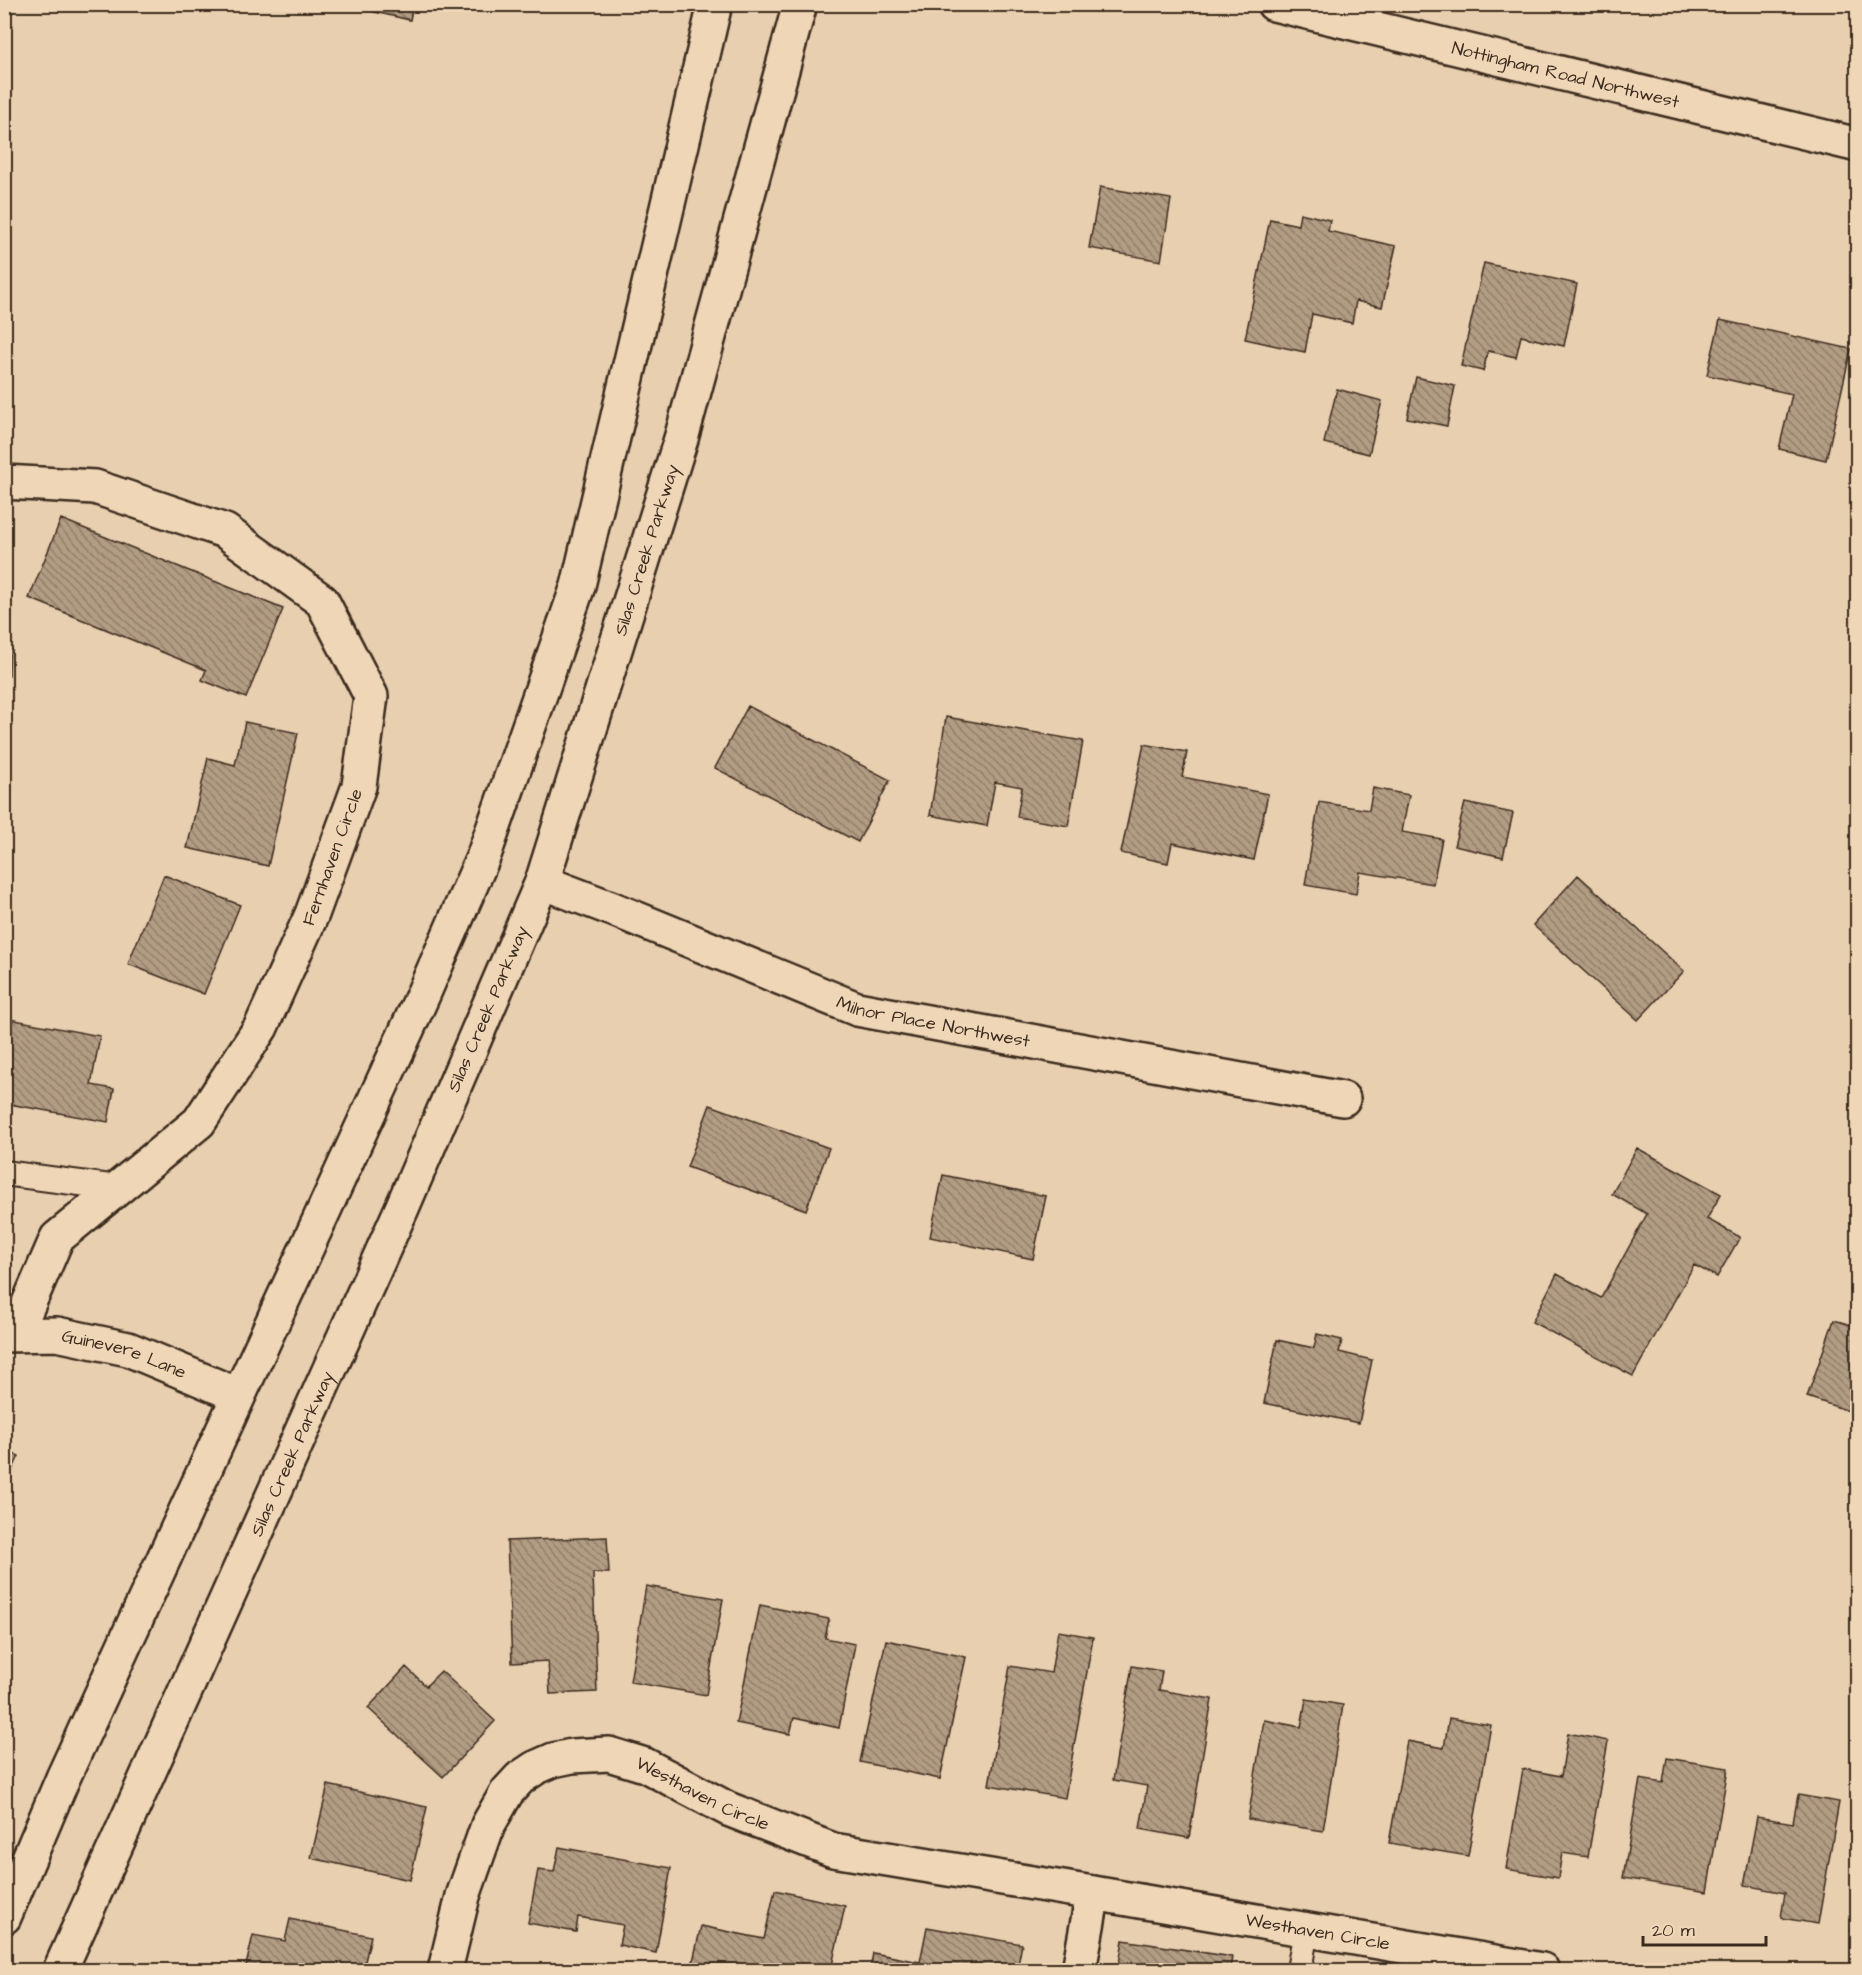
<svg xmlns="http://www.w3.org/2000/svg" width="1862" height="1975" viewBox="0 0 1862 1975" font-family="'Architects Daughter',sans-serif">
	<defs>
		<pattern id="building-back-hatch" width="6" height="6" patternUnits="userSpaceOnUse" patternTransform="scale(1.5)"><rect width="6" height="6" fill="#b29c83"/><path d="M-1 5l2 2M0 0l6 6M5-1l2 2" fill="none" stroke="#927f6b"/></pattern>
	</defs>
	<rect width="100%" height="100%" fill="#e8cfb0"/>
	<filter id="ink" filterUnits="userSpaceOnUse"><feTurbulence type="fractalNoise" baseFrequency=".0167" numOctaves="2"/><feDisplacementMap in="SourceGraphic" scale="12" xChannelSelector="R" yChannelSelector="G"/><feConvolveMatrix kernelMatrix="1 2 1 2 8 2 1 2 1" color-interpolation-filters="sRGB"/></filter>
	<g filter="url(#ink)">
		<path fill="url(#building-back-hatch)" stroke="#3b2a1e" stroke-width="1.5" d="M340,4H413L410,20Z
			M1100,187L1171,199L1161,261L1089,248Z
			M1300,213L1330,220L1328,231L1396,246L1382,307L1356,301L1352,323L1312,314L1305,352L1245,339L1270,219L1298,225Z
			M1484,263L1577,284L1564,346L1521,336L1516,357L1488,351L1483,371L1461,366Z
			M1720,320L1851,349L1826,460L1779,449L1792,394L1707,375Z
			M1416,377L1455,386L1447,426L1407,418Z
			M1337,389L1382,401L1369,454L1324,443Z
			M61,519L283,609L246,698L202,680L206,670L29,598Z
			M4,614H11L9,676H4Z
			M748,706L890,780L858,842L715,768Z
			M946,717L1083,741L1068,826L1017,817L1022,787L995,782L987,826L930,815Z
			M245,722L298,733L268,866L187,848L208,758L235,765Z
			M1144,744L1187,752L1182,777L1268,794L1254,860L1172,843L1168,863L1121,853Z
			M1373,788L1409,795L1402,832L1442,839L1433,884L1360,872L1356,894L1305,885L1319,802L1369,810Z
			M1465,803L1513,813L1503,857L1454,846Z
			M164,875L240,905L204,994L128,964Z
			M1578,875L1684,971L1638,1020L1533,925Z
			M4,1018L100,1036L91,1085L114,1089L108,1122L4,1103Z
			M710,1105L829,1148L806,1210L687,1167Z
			M1637,1148L1721,1194L1707,1219L1740,1237L1717,1277L1694,1265L1633,1376L1532,1322L1557,1274L1601,1298L1647,1214L1612,1194Z
			M943,1175L1046,1196L1033,1259L930,1237Z
			M1834,1320L1858,1327V1414L1807,1397Z
			M1317,1334L1342,1340L1339,1352L1372,1360L1359,1423L1264,1403L1277,1340L1314,1348Z
			M4,1449L19,1456L4,1487Z
			M607,1537L609,1573H593L597,1692L550,1694L548,1661L512,1663L507,1541Z
			M646,1586L723,1599L706,1695L630,1682Z
			M760,1605L829,1619L825,1638L855,1644L839,1728L794,1718L790,1734L736,1723Z
			M1058,1631L1093,1637L1065,1798L989,1785L1010,1666L1051,1673Z
			M886,1640L966,1657L940,1779L860,1762Z
			M1132,1666L1162,1671L1159,1690L1212,1699L1189,1838L1140,1829L1147,1786L1113,1780Z
			M406,1667L426,1686L441,1671L495,1721L443,1777L368,1708Z
			M1306,1699L1343,1705L1323,1831L1248,1819L1264,1720L1301,1727Z
			M1449,1718L1491,1725L1468,1856L1389,1843L1407,1741L1444,1748Z
			M1568,1733L1608,1741L1588,1857L1562,1853L1558,1878L1506,1869L1523,1769L1561,1776Z
			M1667,1758L1728,1768L1707,1892L1623,1878L1640,1779L1663,1783Z
			M328,1785L427,1807L410,1880L311,1858Z
			M1798,1795L1839,1802L1818,1924L1781,1918L1785,1893L1744,1885L1757,1817L1793,1823Z
			M559,1847L671,1868L656,1953L619,1945L623,1925L578,1917L576,1932L528,1923L538,1870L554,1872Z
			M775,1890L845,1906L831,1970H691L701,1926L764,1939Z
			M1858,1899V1932L1851,1931Z
			M290,1919L371,1936L363,1970H245L253,1935L285,1941Z
			M927,1927L1022,1944L1017,1970H870L873,1953L920,1962Z
			M1123,1940L1232,1957L1230,1970H1118Z"/>
		<g fill="none" stroke-linecap="round" stroke-linejoin="round">
			<g stroke="#3b2a1e" stroke-width="28">
				<path id="service" d="M4,1173L118,1188
					M1299,1970L1306,1930"/>
			</g>
			<g stroke="#3b2a1e" stroke-width="38">
				<g id="minor">
					<path id="s1" d="M1274,4L1858,145"/>
					<path d="M4,482L95,487L225,531L322,601L371,696L359,786L312,914L261,1027L199,1122L57,1238L16,1333"/>
					<path id="s2" d="M542,882L613,909L857,1009L1343,1099"/>
					<path id="s3" d="M4,1335L57,1334L128,1349L238,1395"/>
					<path id="s4" d="M1093,1893L1542,1970"/>
					<path id="s5" d="M445,1970L463,1896L488,1825L507,1792L520,1778L535,1768L553,1760L572,1756L609,1754L645,1765L728,1809L833,1850L1093,1893L1079,1970"/>
				</g>
			</g>
			<g stroke="#3b2a1e" stroke-width="38">
				<g id="primary">
					<path d="M4,1917L63,1778L422,997L484,855L578,586L715,4"/>
					<path id="s6" d="M60,1970L402,1208L542,882L681,439L800,4"/>
				</g>
			</g>
			<use href="#service" stroke="#efd6b6" stroke-width="24"/>
			<use href="#minor" stroke="#efd6b6" stroke-width="33"/>
			<use href="#primary" stroke="#efd6b6" stroke-width="33"/>
		</g>
	</g>
	<g text-anchor="middle" stroke-width="4.5" stroke-linejoin="round" paint-order="stroke">
		<g font-size="18" fill="#3b2a1e" stroke="#efd6b6">
			<text dy="6" stroke="none"><textPath href="#s1" startOffset="300">Nottingham Road Northwest</textPath></text>
			<text dy="6" stroke="none"><textPath href="#s6" startOffset="1538">Silas Creek Parkway</textPath></text>
			<text transform="translate(332 857) rotate(-70)" y="6">Fernhaven Circle</text>
			<text dy="6" stroke="none"><textPath href="#s6" startOffset="1052">Silas Creek Parkway</textPath></text>
			<text dy="6" stroke="none"><textPath href="#s2" startOffset="417">Milnor Place Northwest</textPath></text>
			<text dy="6" stroke="none"><textPath href="#s3" startOffset="123">Guinevere Lane</textPath></text>
			<text dy="6" stroke="none"><textPath href="#s6" startOffset="566">Silas Creek Parkway</textPath></text>
			<text dy="6" stroke="none"><textPath href="#s5" startOffset="405">Westhaven Circle</textPath></text>
			<text dy="6" stroke="none"><textPath href="#s4" startOffset="228">Westhaven Circle</textPath></text>
		</g>
	</g>
	<rect width="1862" height="1975" fill="none" stroke="#efd6b6" stroke-width="24"/>
	<rect x="12" y="12" width="1838" height="1951" fill="none" stroke="#3b2a1e" stroke-width="2" filter="url(#ink)"/>
	<path d="M1643 1936v9h123v-9" fill="none" stroke="#3b2a1e" stroke-width="3"/>
	<text x="1652" y="1936" font-size="18" fill="#3b2a1e" stroke="#efd6b6" stroke-width="4.5" paint-order="stroke">20 m</text>
</svg>
